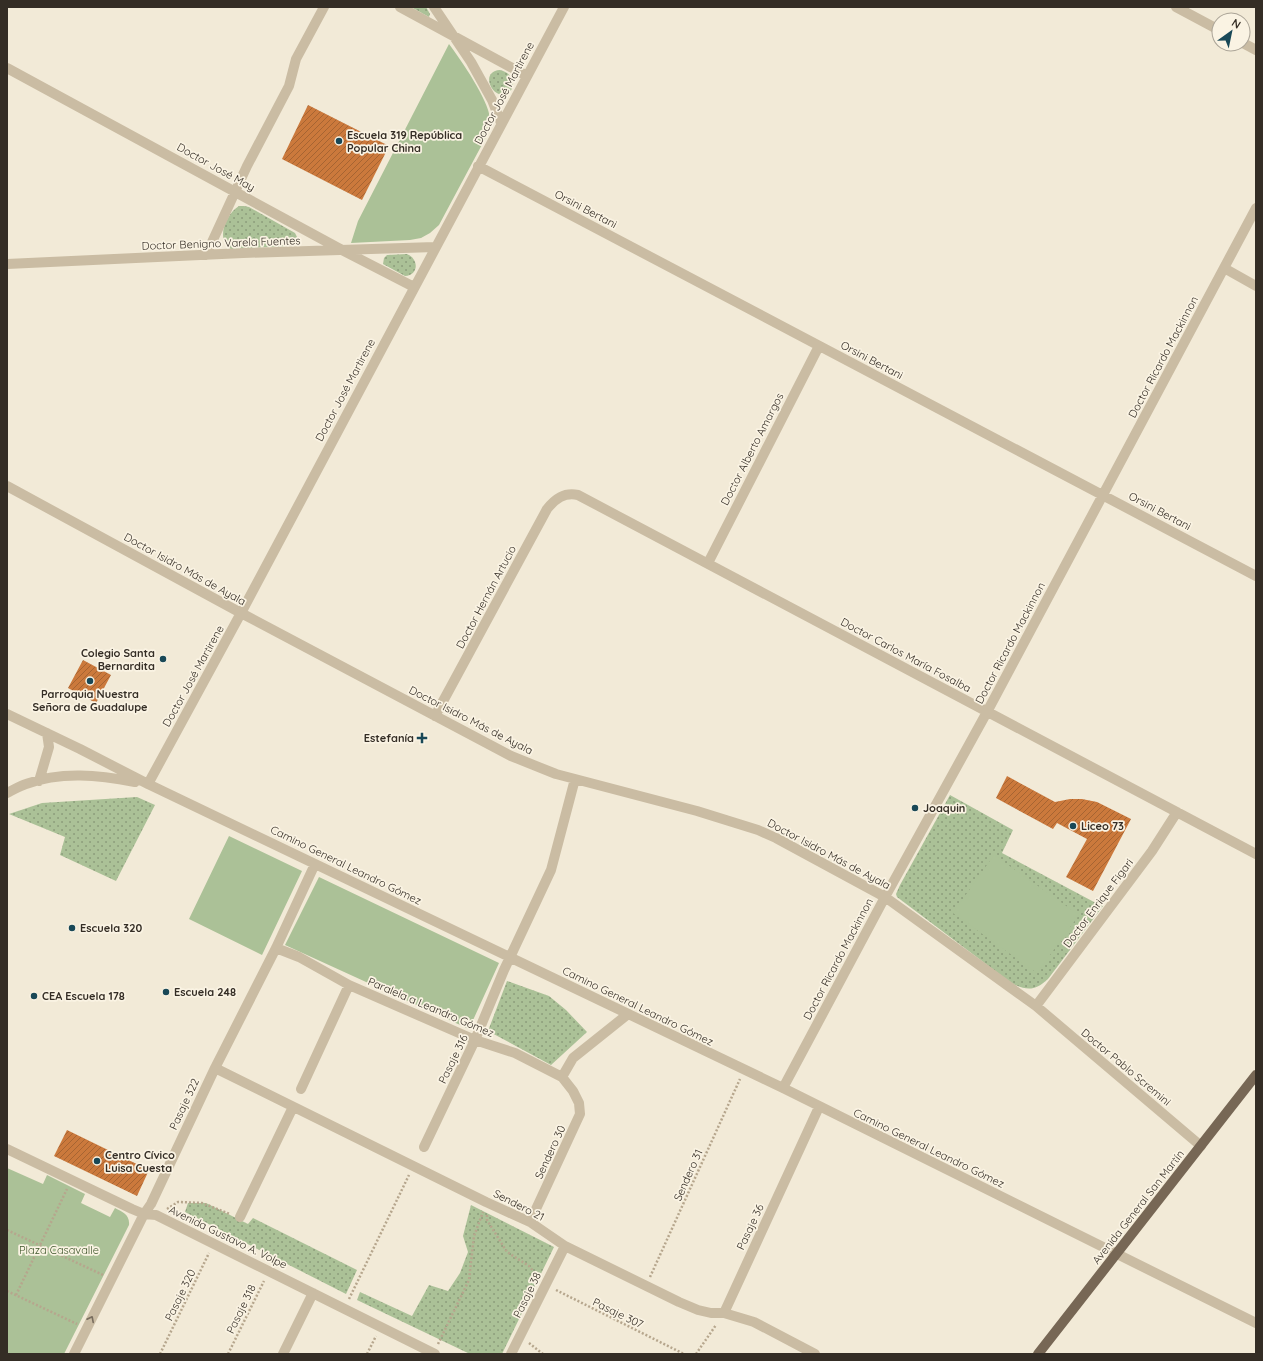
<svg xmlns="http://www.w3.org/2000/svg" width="1263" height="1361" viewBox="0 0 1263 1361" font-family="Quicksand,sans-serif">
	<defs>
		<pattern id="grass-dots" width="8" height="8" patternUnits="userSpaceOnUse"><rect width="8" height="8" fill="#abc197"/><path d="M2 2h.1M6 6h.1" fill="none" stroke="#8c9d7b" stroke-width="1.8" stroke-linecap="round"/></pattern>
		<pattern id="building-hatch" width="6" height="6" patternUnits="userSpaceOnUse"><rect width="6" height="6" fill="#cb793c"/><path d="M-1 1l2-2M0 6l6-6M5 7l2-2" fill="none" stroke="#a66432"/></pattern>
	</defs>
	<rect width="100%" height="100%" fill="#f2ead7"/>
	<path fill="url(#grass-dots)" d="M411,7H426L430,14L429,17Z
		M500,70C515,73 519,92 502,95C489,93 482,71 500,70Z
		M239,206H244L249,207L295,233L297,237L295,244L289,246L231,249C215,239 226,214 239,206Z
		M407,254C419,259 419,275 405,276L383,264L384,258L387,255Z
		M950,795L1013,830L1002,853L1094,902L1103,906L1048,979C1035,991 1027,991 1011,983L897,897L896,894L900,885Z
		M137,797L155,805L116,881L60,855L65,837L9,814L42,803Z
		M507,981L549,996L566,1010L587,1032L551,1065L488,1031Z
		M188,1203H206L248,1224L253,1218L357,1270L346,1294L185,1212Z
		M471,1205L554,1247L502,1354H470L357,1300L360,1292L412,1316L429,1285L448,1291L460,1273L468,1252L463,1236Z"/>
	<path fill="#abc197" d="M449,44C461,60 488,99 490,118C491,125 488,132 485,139L439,225L430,233L421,238L410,240L351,243L358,221Z
		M229,836L302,871L262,955L189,919Z
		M994,855L1079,915L1037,973L953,913Z
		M319,877L499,963L469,1029L285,945Z
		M7,1168L43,1184L47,1175L85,1194L81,1203L110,1217L115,1208C123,1212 130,1215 129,1225L64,1354H7Z"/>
	<path fill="url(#building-hatch)" d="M308,105L389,146L362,200L282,159Z
		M83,660L111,675L96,703L68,688Z
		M1007,776L1055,802L1070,799H1082L1097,802L1131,819L1093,891L1066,877L1087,839L1057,823L1053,829L996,798Z
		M67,1130L149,1170L137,1196L54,1156Z"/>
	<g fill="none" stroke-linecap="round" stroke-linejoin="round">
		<path stroke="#b6a68d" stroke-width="2.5" stroke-dasharray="2 2" stroke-linecap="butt" d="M167,1209L178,1202L202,1203L230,1214
			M487,1215V1220L507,1252L529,1266L538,1277
			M7,1230L103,1275
			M650,1277L740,1079
			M556,1290L684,1354
			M7,1291L77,1324
			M16,1295L67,1189
			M349,1299L409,1175
			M529,1343L543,1354
			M438,1344L469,1280L474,1236L483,1212
			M160,1354L209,1253
			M228,1354L264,1281
			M367,1354L376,1336
			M696,1354L716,1325"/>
		<path stroke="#cabca3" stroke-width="10" d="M400,7L527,76
			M434,7L471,62L492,100L501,123
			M1176,7L1219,30
			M1243,43L1256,50
			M7,68L342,250L414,287
			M478,166L1256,576
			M206,255L247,166L289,86L296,59L324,7
			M7,264L243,253L435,247
			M1224,268L1256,286
			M7,486L241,613L511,756L556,774L697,811L758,830L776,838L885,897L1036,1006L1201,1146
			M708,563L819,346
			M7,714L80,749L148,784L783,1088L1256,1323
			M435,716L547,509C555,499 564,492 578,495L1256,854
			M39,781L49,747L47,733
			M148,784L241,613L564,7
			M7,793C13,790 20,786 26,784C61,771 99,775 135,782
			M276,948L299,957L349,985L475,1040L515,1053L562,1077L573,1091L579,1103L580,1114L530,1222
			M1036,1006L1152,851L1177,812
			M215,1068L486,1202L530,1222L565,1246L679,1302L698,1310L711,1313H724L754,1322L815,1354
			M562,1077L573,1058L628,1014
			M783,1088L885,897L987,712L1256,208
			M301,1089L349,985
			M424,1147L475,1040L504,970L551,870L575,779
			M7,1149L132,1209L144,1214L156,1215L435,1354
			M240,1217L293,1107
			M724,1313L819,1107
			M74,1354L144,1214L151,1204L215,1068L276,948L315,864
			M283,1354L313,1293
			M511,1354L565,1246"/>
		<path stroke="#776755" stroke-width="10" d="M1038,1354L1256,1075"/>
	</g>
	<defs><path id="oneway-chevron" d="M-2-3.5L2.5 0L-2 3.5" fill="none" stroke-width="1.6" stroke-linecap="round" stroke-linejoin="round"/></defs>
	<use stroke="#786d5e" href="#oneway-chevron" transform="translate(91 1319) rotate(-63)"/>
	<g fill="#194857" stroke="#faf3e3" stroke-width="1.5">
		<circle cx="339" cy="141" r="4"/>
		<circle cx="163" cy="659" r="4"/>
		<circle cx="90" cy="681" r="4"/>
		<path d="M420 732h4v4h4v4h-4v4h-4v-4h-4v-4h4z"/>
		<circle cx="915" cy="808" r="4"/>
		<circle cx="1073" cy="826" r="4"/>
		<circle cx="72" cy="928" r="4"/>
		<circle cx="166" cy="992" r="4"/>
		<circle cx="34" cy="996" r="4"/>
		<circle cx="97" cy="1161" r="4"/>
	</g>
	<g text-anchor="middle" stroke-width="3.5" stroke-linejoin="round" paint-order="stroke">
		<g font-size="11" fill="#342d25" stroke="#faf3e3">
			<text transform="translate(504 93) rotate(-62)" y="4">Doctor José Martirene</text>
			<text transform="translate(216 167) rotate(29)" y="4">Doctor José May</text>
			<text transform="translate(586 209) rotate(28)" y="4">Orsini Bertani</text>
			<text transform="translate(221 243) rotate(-2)" y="4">Doctor Benigno Varela Fuentes</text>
			<text transform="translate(1163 357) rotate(-62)" y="4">Doctor Ricardo Mackinnon</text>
			<text transform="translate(872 360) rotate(28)" y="4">Orsini Bertani</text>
			<text transform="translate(345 390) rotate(-62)" y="4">Doctor José Martirene</text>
			<text transform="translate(752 449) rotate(-63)" y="4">Doctor Alberto Amargos</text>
			<text transform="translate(1160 511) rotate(28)" y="4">Orsini Bertani</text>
			<text transform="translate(185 569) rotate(29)" y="4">Doctor Isidro Más de Ayala</text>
			<text transform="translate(486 597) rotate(-62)" y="4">Doctor Hernán Artucio</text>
			<text transform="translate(1010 643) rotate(-62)" y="4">Doctor Ricardo Mackinnon</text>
			<text transform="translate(906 655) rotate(28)" y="4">Doctor Carlos María Fosalba</text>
			<text transform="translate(193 676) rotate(-61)" y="4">Doctor José Martirene</text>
			<text transform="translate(471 720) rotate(27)" y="4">Doctor Isidro Más de Ayala</text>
			<text transform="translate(829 854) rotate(28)" y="4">Doctor Isidro Más de Ayala</text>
			<text transform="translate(346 865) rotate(26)" y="4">Camino General Leandro Gómez</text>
			<text transform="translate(1098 903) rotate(-53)" y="4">Doctor Enrique Figari</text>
			<text transform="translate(838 959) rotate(-62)" y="4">Doctor Ricardo Mackinnon</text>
			<text transform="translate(638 1006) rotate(26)" y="4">Camino General Leandro Gómez</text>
			<text transform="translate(431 1007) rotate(23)" y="4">Paralela a Leandro Gómez</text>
			<text transform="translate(453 1059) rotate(-64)" y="4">Pasaje 316</text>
			<text transform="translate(1126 1067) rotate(40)" y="4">Doctor Pablo Scremini</text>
			<text transform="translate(184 1104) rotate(-65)" y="4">Pasaje 322</text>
			<text transform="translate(929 1148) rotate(26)" y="4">Camino General Leandro Gómez</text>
			<text transform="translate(550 1152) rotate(-65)" y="4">Sendero 30</text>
			<text transform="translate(688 1175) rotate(-66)" y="4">Sendero 31</text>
			<text transform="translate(519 1205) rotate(27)" y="4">Sendero 21</text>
			<text transform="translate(1138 1207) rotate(-52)" y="4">Avenida General San Martín</text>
			<text transform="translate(750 1227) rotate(-65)" y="4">Pasaje 36</text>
			<text transform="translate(228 1237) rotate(26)" y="4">Avenida Gustavo A. Volpe</text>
			<text transform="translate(180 1295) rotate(-64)" y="4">Pasaje 320</text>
			<text transform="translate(527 1295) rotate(-64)" y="4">Pasaje 38</text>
			<text transform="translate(241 1309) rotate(-64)" y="4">Pasaje 318</text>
			<text transform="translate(618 1313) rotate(26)" y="4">Pasaje 307</text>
		</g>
		<g font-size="11" font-weight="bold" fill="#342d25" stroke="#faf3e3" text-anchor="start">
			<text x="347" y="139">Escuela 319 República<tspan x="347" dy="13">Popular China</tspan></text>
			<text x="155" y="657" text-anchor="end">Colegio Santa<tspan x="155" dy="13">Bernardita</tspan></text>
			<text x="90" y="698" text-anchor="middle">Parroquia Nuestra<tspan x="90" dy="13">Señora de Guadalupe</tspan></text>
			<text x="414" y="742" text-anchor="end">Estefanía</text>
			<text x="923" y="812">Joaquin</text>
			<text x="1081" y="830">Liceo 73</text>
			<text x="80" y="932">Escuela 320</text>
			<text x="174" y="996">Escuela 248</text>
			<text x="42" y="1000">CEA Escuela 178</text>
			<text x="105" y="1159">Centro Cívico<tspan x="105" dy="13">Luisa Cuesta</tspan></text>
		</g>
		<g font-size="11" fill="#3c5428" stroke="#faf3e3">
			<text x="59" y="1254">Plaza Casavalle</text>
		</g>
	</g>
	<rect width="1263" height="1361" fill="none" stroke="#342d25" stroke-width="16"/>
	<g transform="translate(1231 32) rotate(33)"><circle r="19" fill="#faf3e3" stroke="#aba497"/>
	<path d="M0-3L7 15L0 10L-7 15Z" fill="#194857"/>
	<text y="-6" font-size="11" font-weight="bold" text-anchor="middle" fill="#342d25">N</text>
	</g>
</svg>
